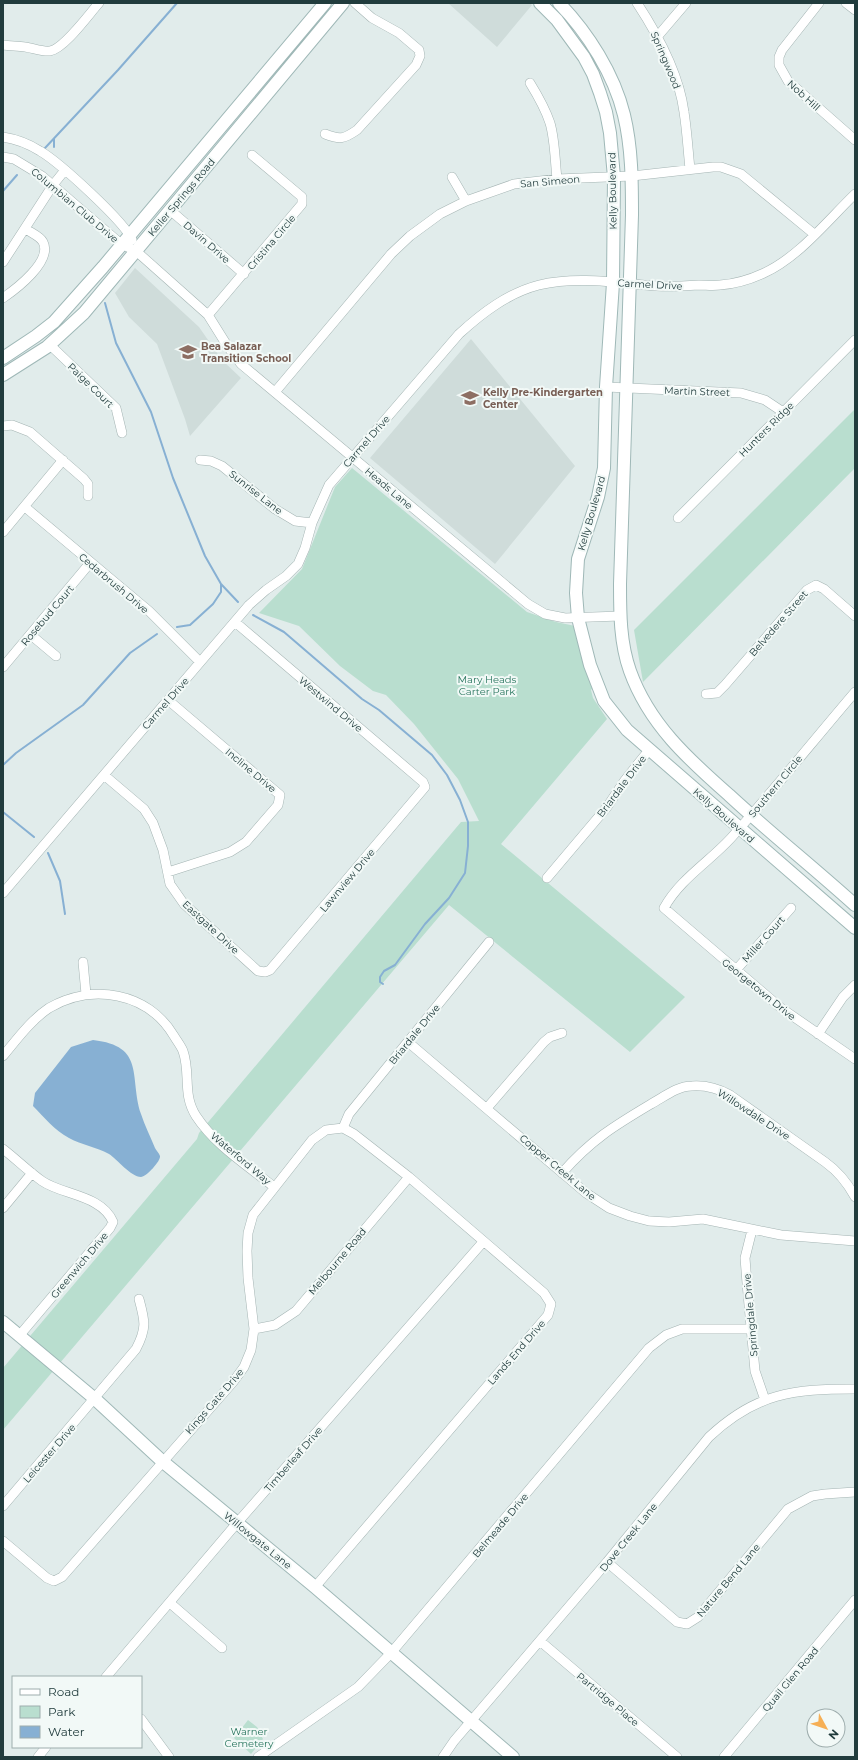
<svg xmlns="http://www.w3.org/2000/svg" width="858" height="1760" viewBox="0 0 858 1760" font-family="Montserrat,sans-serif">
	<rect width="100%" height="100%" fill="#e1eceb"/>
	<path fill="#cfdcda" d="M448,3H529L532,5L497,47Z
		M135,268L199,327L222,360L241,378L190,436L185,419L157,344L129,317L115,293Z
		M471,339L575,466L495,564L370,458Z"/>
	<path fill="#b9decf" d="M855,409V468L643,682L634,630Z
		M352,468L527,612L556,622L575,626L595,685L591,690L593,698L607,719L501,844L685,997L630,1052L449,905L3,1430V1368L197,1139L199,1133L461,822L479,821L458,779L414,724L386,695L373,691L340,666L299,626L259,613L302,569L335,487Z
		M248,1720L257,1727L263,1739L251,1754L234,1738Z"/>
	<path fill="#87b0d3" d="M93,1040C146,1046 129,1077 141,1114C145,1126 150,1136 155,1148C156,1150 159,1153 160,1156C161,1161 146,1177 141,1177C131,1177 117,1159 109,1154C96,1147 82,1145 69,1138C54,1130 45,1118 33,1106L35,1093L71,1047Z"/>
	<g fill="none" stroke-linecap="round" stroke-linejoin="round">
		<path stroke="#87b0d3" stroke-width="2" d="M54,139V147
			M45,148L118,70L177,3
			M3,191L17,175
			M105,303L116,343L151,412L173,478L205,556L221,584L238,602
			M253,615L284,632L362,699L379,710L432,755L447,775L460,800L468,822V846L465,873L449,898L425,924L395,965L384,971L380,977V982L383,984
			M177,627L190,625L213,604L221,592V584
			M3,765L16,753L83,705L130,653L157,634
			M3,812L34,837
			M48,853L60,881L65,914"/>
		<g stroke="#a4b4b3" stroke-width="10">
			<path id="street" d="M637,3C658,35 679,73 684,112C687,131 688,150 690,169
				M819,3L782,50L779,57V65L788,81L855,140
				M846,3L855,10
				M657,37L686,3
				M3,45C10,46 18,46 25,47C33,48 42,52 50,51C64,49 89,14 99,3
				M530,83C538,96 545,108 550,123C555,140 555,161 557,179
				M325,134C340,140 344,139 357,130L416,65L420,56L419,50L399,33L372,18L355,3
				M3,137C16,139 29,144 40,151C59,162 125,222 132,240
				M3,157L14,159L42,176L121,244L136,251L208,315L228,347L241,364L528,604L545,614L565,618L620,616
				M452,177L466,201
				M170,210L244,274
				M3,262L53,185L65,170
				M3,298C16,289 53,261 43,242C40,236 31,233 26,229
				M208,315L302,204V197L252,155
				M49,344L116,408L122,433
				M606,387L741,393L765,400L783,412
				M275,392L391,254L410,236L440,214L466,201L514,184L557,179L632,176L713,167H721L741,174L814,234
				M3,426L12,425L30,432L84,479L88,484V496
				M200,460L211,461L222,466L275,509L295,521L312,523
				M25,507L149,611L200,662
				M678,518L855,340
				M3,532L63,460
				M31,635L56,656
				M3,667L90,563
				M855,692C814,740 774,790 731,838C709,862 680,879 664,908L781,1008L855,1059
				M706,694L717,693L725,685L807,590L816,585L824,589L855,616
				M168,700L280,795L278,805L246,842L230,852L168,872
				M104,775L144,809L153,823L163,850L170,884L184,904L258,971L265,972L270,970L425,787L423,782L235,622
				M547,878L607,807L625,780L649,750
				M3,893L249,605L266,590L286,576L298,564L305,548L312,523L329,485L459,334C482,313 508,293 539,285C577,276 618,283 657,286C671,287 685,286 699,285C706,285 713,286 720,285C735,284 751,279 764,273C799,257 828,220 855,194
				M83,962L86,994
				M736,970L791,908
				M818,1034L843,997L855,985
				M408,1042L586,1193L609,1208L630,1216L649,1221L669,1222L703,1219L781,1235L855,1241
				M3,1056C17,1039 31,1020 49,1008C92,983 148,992 174,1036C177,1041 181,1046 183,1051C191,1074 182,1094 196,1116C215,1145 247,1165 274,1187
				M487,1108L544,1042L550,1037L562,1033
				M343,1128L349,1114L489,942
				M3,1149C16,1159 28,1171 42,1181C62,1195 102,1195 113,1222L110,1228L19,1336
				M562,1173C591,1140 614,1126 651,1104C664,1097 677,1086 692,1086C706,1085 719,1089 730,1095L825,1162C839,1172 847,1182 855,1197
				M3,1208L32,1173
				M752,1230L745,1258L747,1283L755,1371L765,1400
				M254,1329L275,1325L296,1311L409,1177
				M3,1506L136,1349C147,1328 145,1321 139,1299
				M3,1541L47,1578L54,1581L62,1577L233,1382L244,1367L251,1350L254,1329L248,1278L247,1251L248,1233L253,1215L312,1140L326,1130L343,1128
				M607,1562L677,1622L687,1624L698,1617L788,1509L812,1496L825,1494L855,1492
				M315,1587L548,1315L551,1304L544,1293L409,1177L354,1134L343,1128
				M170,1603L222,1648
				M540,1641L677,1757
				M106,1677L237,1523L483,1242
				M141,1719L169,1757
				M38,1757L46,1747
				M258,1757L358,1687L391,1653L649,1348L666,1335L682,1329H751
				M443,1757L454,1741L607,1562L709,1437C756,1393 793,1389 855,1389
				M724,1757L855,1600"/>
		</g>
		<g stroke="#9fb8b7" stroke-width="14">
			<path id="secondary" d="M540,3L557,20L584,57L593,74L600,93L606,112L610,133L614,177L613,283L606,387L604,468L598,497L578,559L576,593L578,618L590,665L604,701L627,730L855,928
				M559,3C588,33 614,74 624,115C632,148 632,182 632,215L620,584C620,613 620,643 630,671C649,724 688,759 729,795C770,833 813,867 855,905
				M3,358L36,336L54,322L103,267L325,3
				M3,375L47,347L84,313L343,3
				M3,1322L95,1399L162,1461L315,1587L513,1757"/>
		</g>
		<use href="#street" stroke="#fff" stroke-width="9"/>
		<use href="#secondary" stroke="#fff" stroke-width="12"/>
	</g>
	<defs>
		<g id="school-bare" transform="scale(1.38)"><path d="M0-5L7-2L0 1L-7-2ZM-4 1L0 2.5L4 1V4Q0 6-4 4Z" fill="#8d6e63" stroke="#f2f9f7" stroke-width="2.5" paint-order="stroke"/></g>
	</defs>
	<g fill-rule="evenodd">
		<use href="#school-bare" x="188" y="352"/>
		<use href="#school-bare" x="470" y="398"/>
	</g>
	<g text-anchor="middle" stroke-width="4" stroke-linejoin="round" paint-order="stroke">
		<g font-size="10" fill="#213c3d" stroke="#f2f9f7">
			<text transform="translate(666 60) rotate(67)" y="4">Springwood</text>
			<text transform="translate(804 95) rotate(42)" y="4">Nob Hill</text>
			<text transform="translate(550 181) rotate(-5)" y="4">San Simeon</text>
			<text transform="translate(612 191) rotate(-91)" y="4">Kelly Boulevard</text>
			<text transform="translate(181 197) rotate(-50)" y="4">Keller Springs Road</text>
			<text transform="translate(75 205) rotate(40)" y="4">Columbian Club Drive</text>
			<text transform="translate(207 242) rotate(41)" y="4">Davin Drive</text>
			<text transform="translate(271 242) rotate(-50)" y="4">Cristina Circle</text>
			<text transform="translate(650 284) rotate(3)" y="4">Carmel Drive</text>
			<text transform="translate(91 385) rotate(44)" y="4">Paige Court</text>
			<text transform="translate(697 391) rotate(2)" y="4">Martin Street</text>
			<text transform="translate(766 429) rotate(-45)" y="4">Hunters Ridge</text>
			<text transform="translate(366 441) rotate(-49)" y="4">Carmel Drive</text>
			<text transform="translate(389 488) rotate(40)" y="4">Heads Lane</text>
			<text transform="translate(256 492) rotate(38)" y="4">Sunrise Lane</text>
			<text transform="translate(591 513) rotate(-74)" y="4">Kelly Boulevard</text>
			<text transform="translate(114 583) rotate(40)" y="4">Cedarbrush Drive</text>
			<text transform="translate(47 615) rotate(-50)" y="4">Rosebud Court</text>
			<text transform="translate(778 623) rotate(-49)" y="4">Belvedere Street</text>
			<text transform="translate(165 703) rotate(-49)" y="4">Carmel Drive</text>
			<text transform="translate(331 704) rotate(40)" y="4">Westwind Drive</text>
			<text transform="translate(251 770) rotate(40)" y="4">Incline Drive</text>
			<text transform="translate(621 786) rotate(-53)" y="4">Briardale Drive</text>
			<text transform="translate(775 786) rotate(-50)" y="4">Southern Circle</text>
			<text transform="translate(724 815) rotate(41)" y="4">Kelly Boulevard</text>
			<text transform="translate(347 880) rotate(-50)" y="4">Lawnview Drive</text>
			<text transform="translate(211 927) rotate(43)" y="4">Eastgate Drive</text>
			<text transform="translate(763 939) rotate(-48)" y="4">Miller Court</text>
			<text transform="translate(759 989) rotate(39)" y="4">Georgetown Drive</text>
			<text transform="translate(414 1034) rotate(-51)" y="4">Briardale Drive</text>
			<text transform="translate(754 1114) rotate(33)" y="4">Willowdale Drive</text>
			<text transform="translate(241 1158) rotate(40)" y="4">Waterford Way</text>
			<text transform="translate(558 1167) rotate(40)" y="4">Copper Creek Lane</text>
			<text transform="translate(337 1261) rotate(-50)" y="4">Melbourne Road</text>
			<text transform="translate(79 1265) rotate(-50)" y="4">Greenwich Drive</text>
			<text transform="translate(750 1315) rotate(-95)" y="4">Springdale Drive</text>
			<text transform="translate(516 1352) rotate(-49)" y="4">Lands End Drive</text>
			<text transform="translate(214 1401) rotate(-49)" y="4">Kings Gate Drive</text>
			<text transform="translate(49 1453) rotate(-49)" y="4">Leicester Drive</text>
			<text transform="translate(293 1459) rotate(-49)" y="4">Timberleaf Drive</text>
			<text transform="translate(500 1525) rotate(-50)" y="4">Belmeade Drive</text>
			<text transform="translate(628 1537) rotate(-51)" y="4">Dove Creek Lane</text>
			<text transform="translate(258 1540) rotate(39)" y="4">Willowgate Lane</text>
			<text transform="translate(728 1580) rotate(-50)" y="4">Nature Bend Lane</text>
			<text transform="translate(790 1679) rotate(-50)" y="4">Quail Glen Road</text>
			<text transform="translate(608 1699) rotate(40)" y="4">Partridge Place</text>
		</g>
		<g font-size="10" font-weight="bold" fill="#785e54" stroke="#f2f9f7" text-anchor="start">
			<text x="201" y="350">Bea Salazar<tspan x="201" dy="12">Transition School</tspan></text>
			<text x="483" y="396">Kelly Pre-Kindergarten<tspan x="483" dy="12">Center</tspan></text>
		</g>
		<g font-size="10" fill="#2a765f" stroke="#f2f9f7">
			<text x="487" y="683">Mary Heads<tspan x="487" dy="12">Carter Park</tspan></text>
			<text x="249" y="1735">Warner<tspan x="249" dy="12">Cemetery</tspan></text>
		</g>
	</g>
	<rect width="858" height="1760" fill="none" stroke="#213c3d" stroke-width="8"/>
	<rect x="12" y="1676" width="130" height="72" fill="#f2f9f7" stroke="#9eadad"/>
	<rect x="20" y="1689" width="20" height="6" fill="#ffffff" stroke="#9eadad"/>
	<text x="48" y="1696" font-size="12" fill="#213c3d">Road</text>
	<rect x="20" y="1706" width="20" height="12" fill="#b9decf" stroke="#9eadad"/>
	<text x="48" y="1716" font-size="12" fill="#213c3d">Park</text>
	<rect x="20" y="1726" width="20" height="12" fill="#87b0d3" stroke="#9eadad"/>
	<text x="48" y="1736" font-size="12" fill="#213c3d">Water</text>
	<g transform="translate(826 1728) rotate(130)"><circle r="19" fill="#f2f9f7" stroke="#9eadad"/>
	<path d="M0-3L7 15L0 10L-7 15Z" fill="#f6af55"/>
	<text y="-6" font-size="11" font-weight="bold" text-anchor="middle" fill="#213c3d">N</text>
	</g>
</svg>
